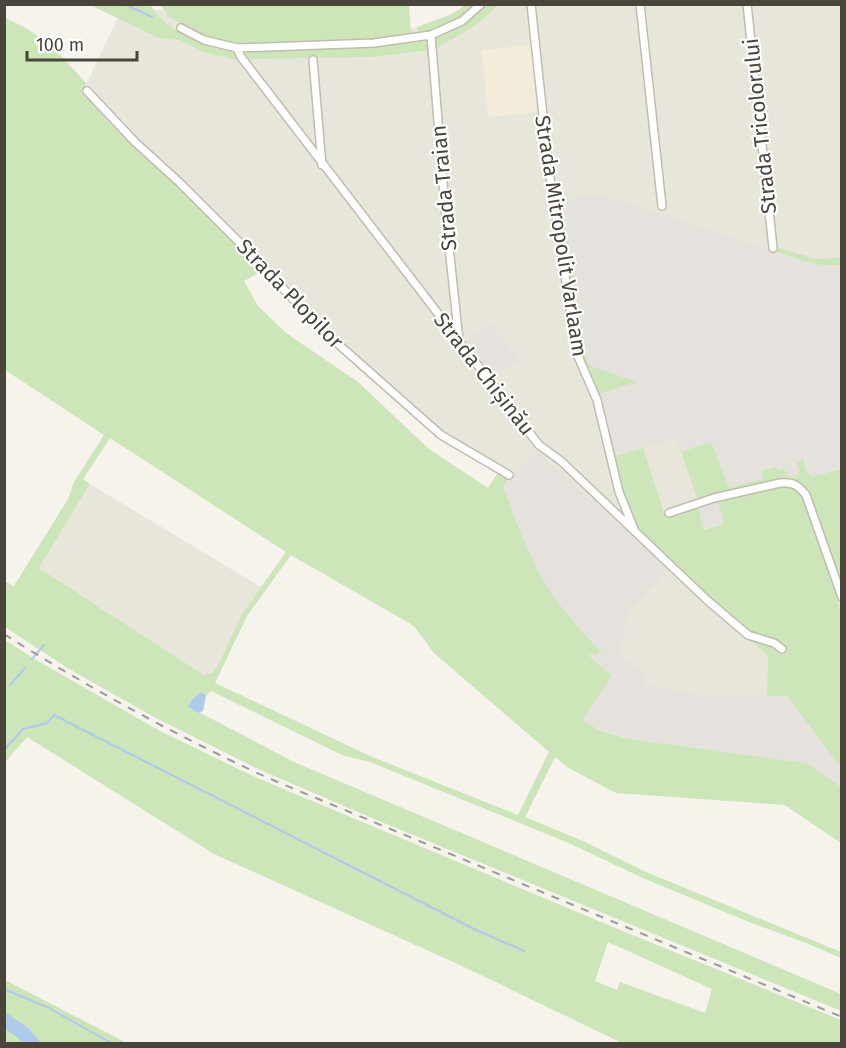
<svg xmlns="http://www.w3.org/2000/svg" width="846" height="1048" viewBox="0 0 846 1048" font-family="'Fira Sans',sans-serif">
	<rect width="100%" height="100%" fill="#f5f3ec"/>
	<path fill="#e8e6db" d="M466,5H841V787L806,763L581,720L509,479L435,434L368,376L307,319L175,182L110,124L83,91L122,9L172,10L405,30L423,26L452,14Z
		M90,484L261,587L242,614L218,665L213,672L204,675L39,568Z"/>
	<path fill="#f4ecda" d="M531,45L537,112L488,117L482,50Z"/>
	<path fill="#e5e2dd" d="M584,195L607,197L818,265H841V469L812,477L806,473L805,466L811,465L809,458L802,460L801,474L792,476L764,479L729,488L711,442L681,452L676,439L613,457L599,394L635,382L588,365L562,203Z
		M490,323L520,360L493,376L467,340Z
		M538,452L666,566L667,573L662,576L629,613L619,654L646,677L644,684L701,696H787L836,761L841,765V787L806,763L624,738L601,731L581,720L612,676L587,654L566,614L547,587L529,554L503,485Z
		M718,502L724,524L704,530L698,508Z"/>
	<path fill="#cce5b9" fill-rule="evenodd" d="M90,5H150C170,33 199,45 232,51L237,60L203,52L179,40L159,38Z
		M159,5H409L411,35L358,41L232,45L194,32L166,15L168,13Z
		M466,5H477C458,18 441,30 418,33L417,27L452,14Z
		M487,5H497C481,24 458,36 436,48L435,39L460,26Z
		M5,18C42,33 60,54 86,83L83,91L110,124L175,182L262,271L244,281L258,306L286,333L358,382L429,449L488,488L499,471L509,479L503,485C516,520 528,556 548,588C563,612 583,632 602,653L588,655L612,676L582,720L601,731L624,738L806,763L841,787V843L785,805L616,793L567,767L555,757L525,817L583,841L646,872L841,952V958L806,943L749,922L643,878L571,844L370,762L342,755L211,691L206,696L201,692L189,707L294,762L841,994V1011L379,821L258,769L152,716L69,669L5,627L4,581L14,586L68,499L74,482L104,435L5,370ZM110,438L286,552L242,614L218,665L213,672L204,675L39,568L90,484L83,479ZM291,555L414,626L434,653L549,752L518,815L370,756L215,683L247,616Z
		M428,41L429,50L371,57L248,59L243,51L368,47Z
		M562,203L588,365L636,382L599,394L579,355L557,205Z
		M776,247L815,259L841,258V265H819L776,252Z
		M711,442L729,488L763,479L762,471L776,467L779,471L783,469L790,477L800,474L797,463L803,459L806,472L812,477L841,469V587L810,494C806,487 802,481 793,479C777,476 717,495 698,500L681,452Z
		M643,448L665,516L673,517L698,508L704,530L724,524L718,502L781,486C791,485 796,486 802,494L841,611V765L836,761L787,696H767L768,656L749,639L748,632L673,565L636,528L620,489L613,457Z
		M5,640L38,661L160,731L255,777L613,927L841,1020V1043H622L462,966L214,854L27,737L5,762ZM608,942L712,989L705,1013L620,982L617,990L595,981Z
		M5,980L127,1043H5Z"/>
	<path fill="#aecbec" d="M201,692L206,696L203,711L199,713L188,707L191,701Z"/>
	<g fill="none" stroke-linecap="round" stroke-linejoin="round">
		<path stroke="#aecbec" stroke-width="2" d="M124,4L152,17
			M32,659L44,645
			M10,685L25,668
			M4,750L23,729L47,723L54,715L472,928L524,951
			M4,989L49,1008L113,1044"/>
		<path stroke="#aecbec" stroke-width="14" d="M4,1020L22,1032L33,1044"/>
		<g stroke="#c0bcaf" stroke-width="10">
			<path id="minor" d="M531,4L549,171L577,354L597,400L619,492L634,529
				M640,4L662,206
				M747,4L773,248
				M181,28L204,40L237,48L374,43L431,35L462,21L481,4
				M431,35L446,219L459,340
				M237,48L241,57L539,445L561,461L707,600L748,635L774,643L782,649
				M313,60L322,165
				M87,91L135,142L179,182L250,253L320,328L441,435L509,475
				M669,513L714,498L780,483C793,482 798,485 806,495L842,597"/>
		</g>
		<use href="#minor" stroke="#fff" stroke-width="7"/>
		<path stroke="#9a9a9a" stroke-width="2" stroke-dasharray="8 8" stroke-linecap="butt" d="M4,634C89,688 177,736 268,778L842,1017"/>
	</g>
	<g text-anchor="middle" stroke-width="4.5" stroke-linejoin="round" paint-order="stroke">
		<g font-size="21" fill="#49453a" stroke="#fff">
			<text transform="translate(760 126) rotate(-96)" y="7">Strada Tricolorului</text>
			<text transform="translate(444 188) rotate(-95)" y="7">Strada Traian</text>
			<text transform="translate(561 236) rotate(81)" y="7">Strada Mitropolit Varlaam</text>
			<text transform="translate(290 294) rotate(46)" y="7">Strada Plopilor</text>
			<text transform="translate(484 374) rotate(52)" y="7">Strada Chișinău</text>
		</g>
	</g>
	<rect width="846" height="1048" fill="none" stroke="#49453a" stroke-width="12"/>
	<path d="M27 51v9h110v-9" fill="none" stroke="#49453a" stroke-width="3"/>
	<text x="36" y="51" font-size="18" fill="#49453a" stroke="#ffffff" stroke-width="4.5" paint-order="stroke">100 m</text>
</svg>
